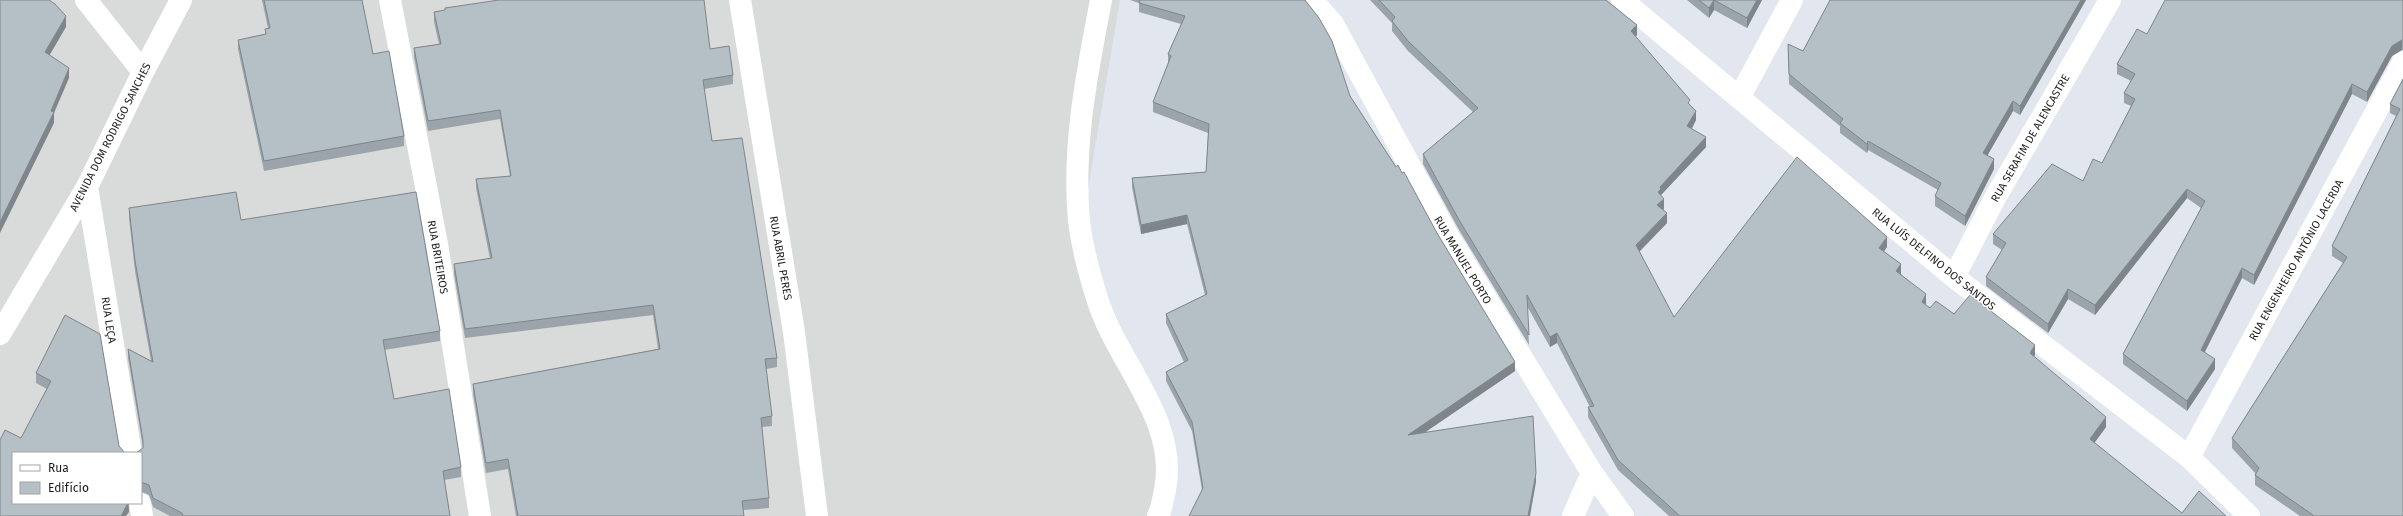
<svg xmlns="http://www.w3.org/2000/svg" width="2403" height="516" viewBox="0 0 2403 516" font-family="'Fira Sans',sans-serif">
	<rect width="100%" height="100%" fill="#e1e6ef"/>
	<path fill="#d9dada" fill-rule="evenodd" d="M0,0H1120L1083,218L1172,498L1162,516H0ZM13,453H141V503H13Z"/>
	<g fill="none" stroke-linecap="round" stroke-linejoin="round">
		<path stroke="#fff" stroke-width="22" d="M86,0L143,72
			M390,0L437,244L480,516
			M740,0L794,332L817,516
			M1101,0C1087,73 1072,147 1079,221C1082,247 1089,273 1097,298C1116,362 1179,419 1165,490C1163,499 1162,508 1158,516
			M1312,0L1333,24L1448,236L1592,473L1623,516
			M1622,0L1954,277L2189,457L2249,516
			M1739,98L1792,0
			M87,187L131,453
			M1954,277L1995,198L2110,0
			M0,334L87,187L143,72L181,0
			M2189,457L2403,62
			M140,503L142,516
			M1573,516L1592,473"/>
	</g>
	<path fill="#9ba4aa" d="M262,0H362L373,54L404,136V146L264,171L238,49V40L265,34V29L268,28Z
		M1130,0H1305L1350,96L1396,167L1402,173L1437,233L1515,371L1425,432L1536,482L1202,490L1192,431L1166,381V372L1184,362L1166,323V314L1205,295L1187,224L1141,234L1132,187V178L1206,172L1208,133L1153,112V102L1168,64V54L1181,24L1139,12V3Z
		M1370,0H1606L1637,35L1635,37L1690,105L1696,120L1692,129L1706,147L1661,195L1664,209L1663,210L1667,223L1639,252L1674,317L1887,247L1884,251L1901,274L1926,303L1925,305L1930,308L1954,314L2035,355L2034,356L2106,427L2094,443L2182,513L2226,516H1669L1618,470L1588,417V407H1590L1557,343L1550,347L1527,306L1529,345L1459,230L1423,164V154L1473,112L1408,51L1392,31V23Z
		M1687,0H1762L1747,28L1714,10L1709,18Z
		M1830,0H2086L2020,115L2013,111L1987,156L1994,169L1965,226L1935,206V196L1938,190L1868,150L1867,153L1840,133V126L1789,84L1788,44L1803,51Z
		M2403,0V50H2402L2392,56L2367,102L2352,94L2254,285L2242,278L2205,352L2215,369L2187,411L2123,364V354L2201,208L2187,198L2095,315L2068,299L2048,333L1986,286V277L2002,250L1993,244V234L2083,181L2102,163L2131,106L2124,103V93L2131,81L2117,74V64L2147,34Z
		M434,12L710,49L733,75V84L704,89L712,141L777,358V367L766,369L772,416V426L762,427L769,498V508L743,510L744,516H516L508,469L486,473L473,394V384L658,349L653,315L465,338L454,274V264L490,259L476,188V179L510,176L500,119L428,131L414,57V48L439,44L434,22Z
		M2403,79V516H2300L2255,485V475L2256,474L2232,448V438L2343,263L2332,256V246L2396,116L2390,113V104Z
		M129,208L241,220L440,331V341L384,350L394,399L461,467V477L444,480L450,516H170L153,507L149,495L141,492V453L143,447L128,358V349L151,361L135,271L129,218Z
		M65,315L119,446L129,503V512L21,438L47,389L36,383V373Z"/>
	<path fill="#7e868b" d="M1714,0V10L1709,18V8Z
		M1757,0H1762L1747,28V18Z
		M2081,0H2086L2020,115V106Z
		M66,16V27L45,63V52Z
		M1637,25V35L1631,41V31Z
		M2402,40V50L2392,56L2367,102V92L2392,46Z
		M69,68V78L54,113V123L0,233V222L51,111Z
		M2352,84V94L2254,285V275Z
		M2013,101V111L1983,163V153Z
		M1696,111V120L1687,136V126Z
		M1706,137V147L1661,195V199L1658,192L1660,187Z
		M1868,141V150L1867,153V144Z
		M1994,159V169L1965,226V216Z
		M2187,189V198L2095,315V305Z
		M1664,199V209L1657,215V205Z
		M1667,213V223L1636,255V245Z
		M1187,215V224L1141,234V225Z
		M1887,237V247L1879,258V248Z
		M1901,264V274L1896,271Z
		M2242,268V278L2201,359V350Z
		M2068,289V299L2048,333V324Z
		M1926,294V303L1922,312V302Z
		M1557,333V343L1550,347V337Z
		M2035,345V355L2030,363V353Z
		M2215,359V369L2187,411V401Z
		M1515,362V371L1408,444V435Z
		M2106,417V427L2090,449V439Z
		M1536,473V482L1530,516H1528Z
		M128,503L129,512L126,516H121Z"/>
	<path fill="#b4bfc6" stroke="#7e868b" d="M0,0H49L55,4L66,16L45,52L69,68L51,111L54,112L0,222Z
		M264,0H362L373,54L389,51L404,136L264,161L238,40L266,34L265,29L270,28Z
		M499,0H704L710,49L729,46L733,75L703,80L712,141L742,138L777,358L765,359L772,416L761,418L769,498L742,501L744,516H518L508,459L486,463L473,384L660,349L653,305L465,329L454,264L492,258L476,179L511,176L500,110L428,121L414,48L441,44L434,12L445,10V8Z
		M1140,0H1305L1319,18L1332,41L1350,96L1396,167L1398,165L1402,173L1404,172L1437,233L1515,362L1408,435L1533,416L1536,473L1528,516H1189L1203,488L1192,422L1166,372L1188,360L1166,314L1207,294L1187,215L1141,225L1132,178L1206,172L1209,124L1153,102L1171,56L1168,54L1185,16L1139,3Z
		M1379,0H1606L1637,25L1631,31L1690,100L1688,103L1696,111L1687,126L1706,137L1660,187L1661,189L1658,192L1664,199L1657,205L1667,213L1636,245L1674,317L1797,157L1887,237L1879,248L1901,264L1896,271L1926,294L1922,302L1930,308L1936,301L1954,314L1970,295L2035,345L2030,353L2106,417L2090,439L2182,513L2199,491L2226,516H1680L1618,460L1588,407L1594,406L1557,333L1550,337L1527,295L1529,335L1459,220L1423,154L1478,108L1408,41L1392,21L1395,17Z
		M1699,0H1757L1747,18L1714,0L1709,8Z
		M1830,0H2081L2020,106L2013,101L1983,153L1994,159L1965,216L1935,196L1941,183L1868,141L1867,144L1840,123L1843,119L1789,74L1788,44L1803,51Z
		M2165,0H2403V40H2402L2392,46L2367,92L2352,84L2254,275L2242,268L2201,350L2215,359L2187,401L2123,354L2205,201L2187,189L2095,305L2068,289L2048,324L1986,277L2006,243L1993,234L2052,164L2083,181L2093,159L2102,163L2135,99L2124,93L2135,74L2117,64L2137,29L2147,34Z
		M2403,79V516H2313V515L2255,475L2259,468L2232,438L2347,257L2332,246L2400,109L2390,104Z
		M236,192L241,220L416,192L440,331L383,340L394,399L449,389L461,467L443,471L450,516H183L182,513L153,498L149,485L141,482V453H136L143,448V441L128,349L153,362L135,261L129,208Z
		M65,315L100,334L119,446L125,453H13V503H128L121,516H0V440L5,430L21,438L51,381L36,373Z"/>
	<g text-anchor="middle" stroke-width="3" stroke-linejoin="round" paint-order="stroke">
		<g font-size="11" fill="#1c1c1c" stroke="#fff">
			<text transform="translate(110 137) rotate(-63)" y="4">AVENIDA DOM RODRIGO SANCHES</text>
			<text transform="translate(2030 138) rotate(-60)" y="4">RUA SERAFIM DE ALENCASTRE</text>
			<text transform="translate(438 257) rotate(80)" y="4">RUA BRITEIROS</text>
			<text transform="translate(781 258) rotate(80)" y="4">RUA ABRIL PERES</text>
			<text transform="translate(1934 259) rotate(39)" y="4">RUA LUÍS DELFINO DOS SANTOS</text>
			<text transform="translate(1463 260) rotate(59)" y="4">RUA MANUEL PORTO</text>
			<text transform="translate(2296 260) rotate(-61)" y="4">RUA ENGENHEIRO ANTÔNIO LACERDA</text>
			<text transform="translate(109 320) rotate(81)" y="4">RUA LEÇA</text>
		</g>
	</g>
	<rect x="12" y="452" width="130" height="52" fill="#ffffff" stroke="#a4a4a4"/>
	<rect x="20" y="465" width="20" height="6" fill="#ffffff" stroke="#a4a4a4"/>
	<text x="48" y="472" font-size="12" fill="#1c1c1c">Rua</text>
	<rect x="20" y="482" width="20" height="12" fill="#b4bfc6" stroke="#a4a4a4"/>
	<text x="48" y="492" font-size="12" fill="#1c1c1c">Edifício</text>
</svg>
